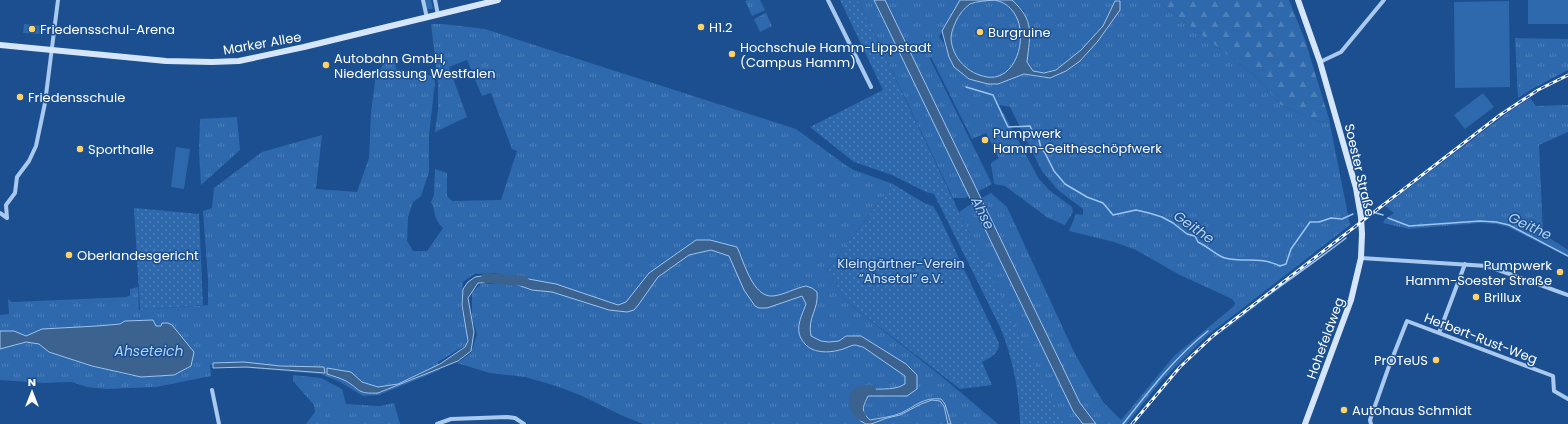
<svg xmlns="http://www.w3.org/2000/svg" width="1568" height="424" viewBox="0 0 1568 424" font-family="Poppins,sans-serif">
	<defs>
		<pattern id="grass-tufts" width="24" height="20" patternUnits="userSpaceOnUse"><rect width="24" height="20" fill="#2e69ad"/><path d="M3 7l-1-3M5 7V3M7 7l1-3M15 17l-1-3M17 17v-4M19 17l1-3" fill="none" stroke="#4d80b9"/></pattern>
		<pattern id="forest-firs" width="22" height="20" patternUnits="userSpaceOnUse"><rect width="22" height="20" fill="#2e69ad"/><path d="M5 1l3.5 6h-7zM16 11l3.5 6h-7z" fill="#4d80b9"/></pattern>
		<pattern id="garden-dots" width="8" height="8" patternUnits="userSpaceOnUse"><rect width="8" height="8" fill="#2e69ad"/><path d="M2 2h.1M6 6h.1" fill="none" stroke="#4d80b9" stroke-width="1.8" stroke-linecap="round"/></pattern>
	</defs>
	<rect width="100%" height="100%" fill="#1b4f8f"/>
	<path fill="url(#grass-tufts)" d="M425,0H431L433,9H427Z
		M748,0H760L765,10L752,16L745,1Z
		M858,0H874L969,196L965,198H953Z
		M882,0H960L939,37L944,43L949,57L969,79L1017,76L1024,74L1045,78L1080,61L1098,41L1113,20L1120,1L1119,0H1156L1258,78L1279,104L1321,122L1329,119L1350,225L1208,335L1162,380L1127,424H1096L1080,403L980,199L991,193L1007,207L1074,352L1092,384L1104,403L1121,420L1174,356L1234,306L1235,303L1232,299L1178,274L1136,250L1114,242L1069,231L1076,214L1083,215V209L1058,190L1042,171L1010,107L999,105L1039,179L1049,190L1072,207L1073,212L1065,225L1048,218L1005,186L994,184L991,163L999,158L986,133L972,139L931,57L930,59L992,184L977,192Z
		M994,0C1036,7 1024,83 987,77C968,74 952,58 951,38C951,32 954,26 956,21C959,15 964,8 970,5C977,1 986,1 994,0Z
		M1012,0H1117L1103,26L1081,50L1056,70L1044,73L1033,71L1027,62L1030,40L1024,11Z
		M766,13L772,26L760,32L754,19Z
		M431,24H443L485,29L796,129L847,166L854,170L893,184L827,270L847,302L940,375L998,424H643L623,416L580,395L553,385L525,377L490,373L457,363L471,353L477,334L472,318V292L481,284H500L501,274L494,273L474,274L463,282L461,306L467,336L466,345L438,362L440,370L379,395L363,396L340,382L321,374L210,365L211,376L156,387L106,389L87,387L72,382L43,383L0,380V349L26,342L39,344L49,352L92,366L128,375L141,377L174,375L172,326H156L153,320L125,321L120,324L97,326L42,329L25,336L14,331H0V315L9,314L8,299L12,302L127,297L130,295V289L138,287L139,310L208,305V280L203,211L212,208L214,188L262,152L322,135L316,189L357,192L369,158L371,112L376,74L382,67L385,56H394L396,69L433,76L435,82L429,136V172L421,196L413,202L408,217L407,241L413,251H427L443,228C432,217 437,214 431,202L434,195L435,169L447,173V196L452,201L501,200L517,151L512,149L491,93L482,96L467,60L449,67L467,117L435,132L438,109V83Z
		M1515,38L1568,39V70L1532,89L1518,98Z
		M1530,98L1536,106L1568,105V132L1539,145L1543,234L1568,250V257L1508,227L1496,224L1480,223L1409,229L1383,223L1385,219L1394,213L1385,206L1506,114Z
		M237,117L240,150L201,185L199,152L200,119Z
		M973,203L1073,411L1083,424H1064L1058,413L959,212Z
		M1316,258H1319L1220,334L1255,305Z
		M293,375L321,378L342,389L346,404L379,406L394,403L400,424H306L315,412L314,405L293,381Z"/>
	<path fill="url(#forest-firs)" d="M1156,0H1289L1305,40L1329,119L1321,122L1279,104L1258,78Z"/>
	<path fill="url(#garden-dots)" d="M840,0H858L959,212L1064,424H1020C1019,389 1013,361 1001,329L934,194L926,192L892,175L854,162L810,127L883,90Z
		M893,184L924,203L933,206L938,214L999,343C999,354 991,357 982,362L992,385L960,389L847,302L827,270Z
		M134,208L199,214L203,305L140,310Z"/>
	<path fill="#2e69ad" d="M1528,0H1568V24H1528Z
		M1509,1L1510,87L1455,88L1454,2Z
		M24,24L41,26L40,34L23,33Z
		M1483,93L1494,107L1465,129L1454,115Z
		M176,147L190,149L184,189L171,187Z
		M344,401L349,424H332L328,404Z"/>
	<path fill="#3c6290" stroke="#9cc4f0" fill-rule="evenodd" d="M874,0H885L1080,403L1096,424H1083L1073,411Z
		M960,0H1012C1035,21 1030,34 1027,62L1033,71L1044,73L1056,70L1081,50L1103,26L1115,1H1120V10L1098,41L1080,61L1066,71L1050,78L1024,74L998,84H988L969,79L954,67L949,57L942,31ZM994,0C1036,7 1024,83 987,77C968,74 952,58 951,38C951,32 954,26 956,21C959,15 964,8 970,4C977,1 986,1 994,0Z
		M696,240H710L737,247C744,262 753,298 773,296C784,295 795,288 806,286L812,288L817,292C819,310 807,317 811,336L821,341L829,342L839,341L846,336H861L906,364L917,375V389L907,396H868C863,407 860,411 870,420C880,418 892,417 901,413C916,406 923,397 941,399L945,404L951,424H948L944,406L940,401L932,400L921,404L900,415L887,418L871,424H866L859,420L854,406L859,391C875,387 893,392 905,384V376L863,347C861,347 857,345 855,345C851,345 847,348 843,349C831,353 814,354 805,344C793,331 801,318 806,304L802,296L767,308H759L755,306L744,290L729,256L711,250L689,255L658,277L639,304L634,310L627,312L609,310L552,292L532,290L512,283V276L556,284L618,305L626,302L649,273Z
		M488,275L500,276V282L478,283L468,298L474,332L471,351L458,361L378,393C357,394 361,390 346,381C340,378 333,376 327,374V368L351,372L362,382L378,387L398,384L440,364L465,347L468,341L462,305L463,289L468,282L475,277Z
		M153,320L156,326H161L162,323H168L172,325L194,352L191,366L174,375L141,377L92,366L49,352L39,344L26,342L0,349V331H14L26,336L42,329L97,326L120,324L125,321Z
		M244,362L280,366L324,367L325,373L246,367L213,368V363Z"/>
	<g fill="none" stroke-linecap="round" stroke-linejoin="round">
		<path stroke="#9cc4f0" stroke-width="1.5" d="M966,87L993,95L1008,127L1030,126L1033,132L1038,136L1041,148L1045,153L1054,171L1065,184L1087,197L1103,203L1113,215L1136,210L1149,213L1162,217L1173,223L1187,234L1195,236L1198,242C1207,246 1217,256 1225,258C1245,263 1259,256 1280,266L1286,264L1291,249L1310,222H1319L1331,218L1342,219L1353,214
			M1376,213L1383,215
			M1388,218L1409,226L1480,221L1496,222L1509,225L1568,256
			M1224,328C1264,297 1306,269 1346,238
			M1123,424C1149,391 1175,357 1208,331"/>
		<path stroke="#3c6290" stroke-width="10" d="M486,278L524,281
			M861,416C855,410 849,394 861,391C864,390 868,390 871,390"/>
		<path stroke="#a9c9ee" stroke-width="4" d="M423,0L427,18
			M435,0L438,15
			M828,0L871,87
			M1320,62L1341,52L1384,0
			M0,213L7,218
			M7,218L6,205L15,193L17,177L29,161L36,146L45,103L58,0
			M1361,258L1487,266L1568,295
			M1439,333L1465,264
			M212,390L219,424
			M437,424L451,419L507,417L515,418L524,424
			M1371,424L1370,420L1388,369L1407,321L1553,376L1554,391L1568,399"/>
		<path stroke="#d6e6fa" stroke-width="6" d="M1298,0L1320,62L1356,188L1361,217L1362,234L1361,258L1351,300L1305,424
			M0,45L166,61L212,62L239,61L304,47L498,0"/>
		<g stroke="#fff" stroke-width="3">
			<path id="rail" d="M1132,424L1180,367L1213,336L1500,115L1538,90L1568,75"/>
		</g>
		<use href="#rail" stroke="#1b4f8f" stroke-width="1.5" stroke-dasharray="4.5" stroke-linecap="butt"/>
	</g>
	<g fill="#ffd166" stroke="#1b4f8f" stroke-width="1.5">
		<circle cx="701" cy="27" r="4"/>
		<circle cx="32" cy="29" r="4"/>
		<circle cx="980" cy="32" r="4"/>
		<circle cx="732" cy="54" r="4"/>
		<circle cx="326" cy="65" r="4"/>
		<circle cx="20" cy="97" r="4"/>
		<circle cx="985" cy="140" r="4"/>
		<circle cx="80" cy="149" r="4"/>
		<circle cx="69" cy="255" r="4"/>
		<circle cx="1560" cy="272" r="4"/>
		<circle cx="1476" cy="297" r="4"/>
		<circle cx="1436" cy="360" r="4"/>
		<circle cx="1344" cy="410" r="4"/>
	</g>
	<g text-anchor="middle" stroke-width="3" stroke-linejoin="round" paint-order="stroke">
		<g font-size="13" fill="#fff" stroke="#1b4f8f" text-anchor="start">
			<text x="709" y="32">H1.2</text>
			<text x="40" y="34">Friedensschul-Arena</text>
			<text x="988" y="37">Burgruine</text>
			<text x="740" y="52">Hochschule Hamm-Lippstadt<tspan x="740" dy="15">(Campus Hamm)</tspan></text>
			<text x="334" y="63">Autobahn GmbH,<tspan x="334" dy="15">Niederlassung Westfalen</tspan></text>
			<text x="28" y="102">Friedensschule</text>
			<text x="993" y="138">Pumpwerk<tspan x="993" dy="15">Hamm-Geitheschöpfwerk</tspan></text>
			<text x="88" y="154">Sporthalle</text>
			<text x="77" y="260">Oberlandesgericht</text>
			<text x="1552" y="270" text-anchor="end">Pumpwerk<tspan x="1552" dy="15">Hamm-Soester Straße</tspan></text>
			<text x="1484" y="302">Brillux</text>
			<text x="1428" y="365" text-anchor="end">PrOTeUS</text>
			<text x="1352" y="415">Autohaus Schmidt</text>
		</g>
		<g font-size="13" fill="#fff" stroke="#1b4f8f">
			<text transform="translate(262 43) rotate(-10)" y="5">Marker Allee</text>
			<text transform="translate(1360 170) rotate(77)" y="5">Soester Straße</text>
			<text transform="translate(1325 338) rotate(-70)" y="5">Hohefeldweg</text>
			<text transform="translate(1481 338) rotate(21)" y="5">Herbert-Rust-Weg</text>
		</g>
		<g font-size="13" fill="#cfe3fa" stroke="#1b4f8f">
			<text x="901" y="268">Kleingärtner-Verein<tspan x="901" dy="15">“Ahsetal” e.V.</tspan></text>
		</g>
		<g font-size="14" font-style="italic" fill="#b5d3f5" stroke="#1b4f8f">
			<text transform="translate(983 213) rotate(64)" y="5">Ahse</text>
			<text transform="translate(1530 226) rotate(25)" y="5">Geithe</text>
			<text transform="translate(1194 227) rotate(35)" y="5">Geithe</text>
			<text x="149" y="356">Ahseteich</text>
		</g>
	</g>
	<g transform="translate(32 392)" stroke="#1b4f8f" stroke-width="3" paint-order="stroke">
	<path d="M0-3L7 15L0 10L-7 15Z" fill="#ffffff"/>
	<text y="-6" font-size="11" font-weight="bold" text-anchor="middle" fill="#ffffff">N</text>
	</g>
</svg>
